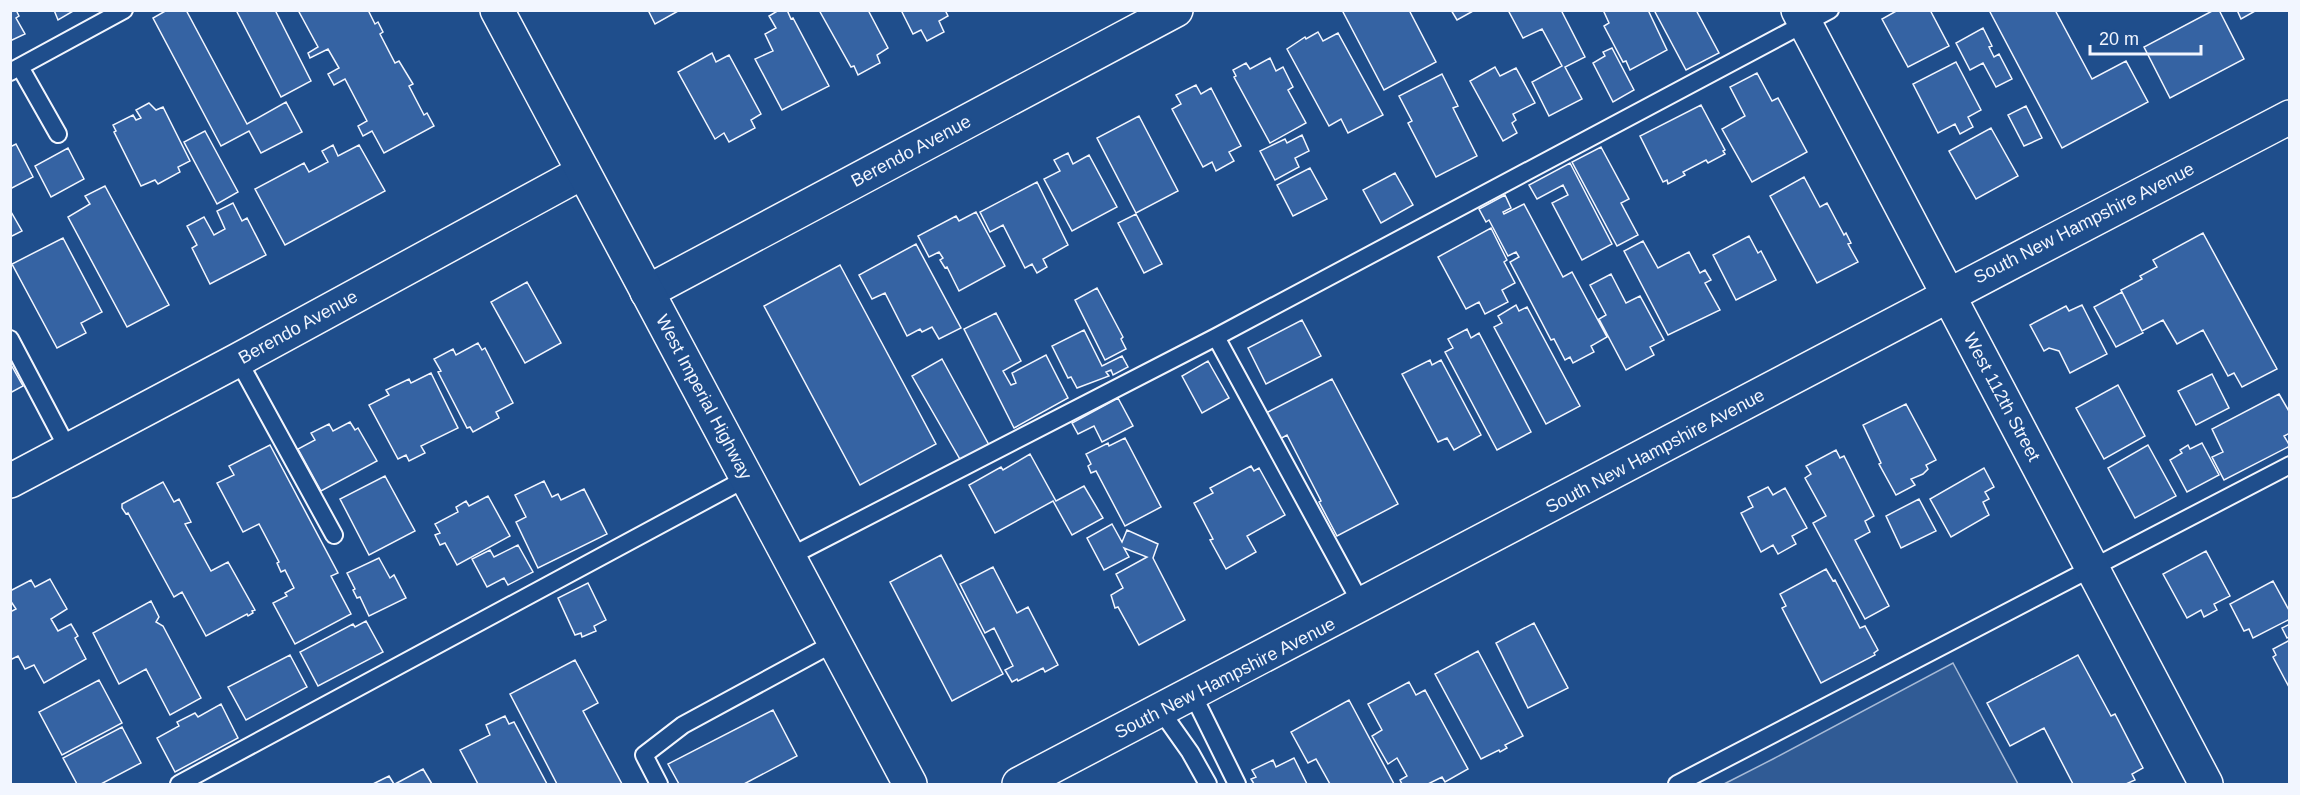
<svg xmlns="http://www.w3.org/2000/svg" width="2300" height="795" viewBox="0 0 2300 795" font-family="Helvetica,sans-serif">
  <rect width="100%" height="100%" fill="#1f4e8c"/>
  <path fill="#305b95" stroke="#a8bbd7" stroke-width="1.5" d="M1953,663l65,121h-294l49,-25z"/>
  <path fill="#3563a3" stroke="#f2f6ff" stroke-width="1.5" d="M10,10h6l3,6 -3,2 9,16 -15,7z
    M54,10h21l-17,10z
    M167,10h19l61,114 39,-22 16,30 -41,21 -12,-22 -28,15 -68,-128z
    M236,10h39l36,71 -30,16z
    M298,10h70l7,14 3,-2 5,10 -3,2 15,29 4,-2 14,23 -4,2 15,29 3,-2 7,13 -50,27 -12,-22 -9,5 -5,-10 9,-5 -22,-42 -11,6 -6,-11 11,-6 -11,-19 -18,9 -2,-5 10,-6z
    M648,10h32l-25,14z
    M779,10h8l4,9 2,-1 36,68 -47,24 -27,-51 18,-8 -8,-17 11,-6 -7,-12z
    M819,10h49l20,38 -11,7 3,8 -22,12 -4,-9 -3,1z
    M901,10h44l3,6 -9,5 5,11 -17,9 -6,-11 -8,4z
    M1342,10h67l27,52 -52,28z
    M1451,10h24l-18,10z
    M1508,10h53l24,47 -20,10 17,32 -33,17 -17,-34 30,-16 -20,-37 -19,9z
    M1607,10h41l19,40 -37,20 -4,-9 -3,1 -19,-36 5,-3 -5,-11z
    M1654,10h42l23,43 -33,17z
    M1898,10h32l19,36 -41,21 -26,-48z
    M1989,10h66l37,69 34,-18 22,41 -86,46z
    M2214,10h5l25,49 -74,39 -26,-51z
    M2237,10h20l-16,9z
    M1983,28l9,18 -3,1 5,10 5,-3 13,25 -16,8 -13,-24 -13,7 -14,-27z
    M1318,32l5,9 15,-8 45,82 -35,18 -7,-14 -12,7 -42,-77 18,-12 1,2z
    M1612,48l22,42 -21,12 -20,-39 12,-7 -2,-4z
    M712,53l4,9 13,-7 32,59 -10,6 4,8 -26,14 -5,-9 -9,6 -37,-67z
    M1270,58l6,13 7,-4 10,20 -5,3 18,33 -36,20 -36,-66 2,-1 -3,-6 13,-7 4,6z
    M1956,62l25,48 -13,7 5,10 -13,7 -5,-10 -17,9 -25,-49z
    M1495,67l5,9 16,-8 19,35 -22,11 3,6 -4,3 5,10 -14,8 -33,-60z
    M1757,73l15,28 6,-3 29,54 -55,30 -30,-53 23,-13 -15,-29z
    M1442,74l16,32 -5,2 24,48 -41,21 -28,-54 4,-2 -13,-25z
    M1196,85l5,9 10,-6 30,58 -12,6 5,9 -18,10 -4,-9 -9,5 -31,-58 9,-5 -5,-9z
    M149,103l7,7 7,-3 27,54 -12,6 2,5 -22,12 -3,-4 -14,6 -27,-54 2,-1 -3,-6 20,-10 3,5 5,-2 -5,-8z
    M1701,105l24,45 -2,1 2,3 -17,9 -2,-3 -23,12 2,3 -17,9 -1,-4 -4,2 -23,-46z
    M2026,106l16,32 -18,8 -16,-31z
    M1139,116l39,75 -42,22 -39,-75z
    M1991,128l27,48 -42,23 -27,-48z
    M205,131l33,61 -21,12 -33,-62z
    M1302,135l7,16 -14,7 4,9 -24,13 -15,-29 25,-12 2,4z
    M16,144l17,33 -23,12v-42z
    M333,145l5,11 21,-11 26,46 -100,54 -30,-56 49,-26 5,9 19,-10 -6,-11z
    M1601,147l28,52 -8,4 17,32 -21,11 -45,-84z
    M68,148l16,31 -33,18 -16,-31z
    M1068,153l5,11 16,-9 28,52 -45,24 -28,-52 16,-8 -6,-11z
    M1570,163l42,81 -30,16 -30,-57 16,-8 -5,-10 -26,14 -8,-14z
    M1310,168l17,31 -34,17 -16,-31z
    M1395,173l18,32 -32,18 -18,-33z
    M1804,177l16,30 7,-4 17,32 2,-2 5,10 -3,1 10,18 -41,21 -47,-87z
    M1037,182l31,63 -25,14 4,8 -10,6 -5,-9 -7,4 -22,-43 -13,7 -10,-20z
    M105,186l64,119 -42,22 -59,-110 22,-13 -5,-8z
    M1505,195l6,13 -8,4 1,2 20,-10 39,73 9,-5 35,65 -16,9 3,6 -21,11 -3,-6 -5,3 -11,-21 -3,1 -41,-78 9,-5 -3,-5 -8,4 -19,-36 -3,2 -7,-13z
    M233,203l9,18 5,-3 19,37 -56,29 -18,-36 5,-3 -10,-19 17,-9 10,18 11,-6 -8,-18z
    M10,210l12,21 -12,6z
    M976,212l29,54 -46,25 -12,-24 -2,1 -5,-8 3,-2 -4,-6 -10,5 -11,-21 38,-20 3,5z
    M1136,214l26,50 -18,9 -26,-50z
    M1491,228l16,32 -3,2 11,21 -13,7 6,12 -23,12 -6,-12 -13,7 -28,-52z
    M2203,233l74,136 -35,18 -8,-14 -6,3 -25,-46 -26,14 -14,-24 -21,11 -21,-41 21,-11 -2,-3 17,-9 -4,-7z
    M1749,236l9,17 3,-2 15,29 -40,20 -23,-45z
    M63,238l39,74 -21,11 5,10 -29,15 -45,-84z
    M1643,241l15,27 31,-16 11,21 5,-3 6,10 -6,3 15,27 -52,25 -44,-84z
    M916,244l45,84 -22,11 -7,-12 -10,5 -2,-3 -13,7 -22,-43 -13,6 -13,-24z
    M840,265l96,179 -76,41 -96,-179z
    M1611,274l15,29 14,-7 24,44 -14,7 4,8 -28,15 -27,-51 7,-4 -16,-30z
    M527,282l34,61 -36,20 -34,-61z
    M1097,288l26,49 -2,2 5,10 -21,11 -30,-60z
    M2122,292l21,41 -27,14 -22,-40z
    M1516,305l3,6 8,-4 53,99 -34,18 -52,-97 8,-4 -4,-7z
    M2082,305l25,49 -37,19 -11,-22 -10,-3 -5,3 -14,-26 36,-19 3,5z
    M996,313l25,48 -18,10 8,14 5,-2 -4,-10 34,-18 22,43 -54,30 -50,-99z
    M1302,320l19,36 -55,28 -18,-36z
    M1467,329l4,9 8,-5 52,99 -34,18 -52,-98 8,-4 -5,-9z
    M1084,330l18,36 20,-10 6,11 -15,8 -2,-5 -5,2 3,4 -32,12 -6,-11 -3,1 -16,-32z
    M478,343l4,7 3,-2 28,55 -17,9 3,6 -26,14 -3,-5 -3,1 -29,-56 3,-1 -7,-12 19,-10 3,6z
    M942,359l47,86 -28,16 -49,-85z
    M1430,360l2,5 9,-5 40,75 -27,15 -7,-12 -9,4 -36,-68z
    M1208,361l21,37 -27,15 -20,-37z
    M10,363l13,23 -13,7z
    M431,373l27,55 -37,18 4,7 -16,8 -3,-6 -8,4 -29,-54 20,-10 -3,-5 23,-11 2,4z
    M2212,374l17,34 -33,17 -18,-34z
    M1332,379l66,125 -61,32 -18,-34 2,-1 -34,-66 -7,4 -14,-26z
    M2118,385l27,51 -41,23 -28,-51z
    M2279,394l11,19v20l-6,3 6,10 -66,34 -12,-23 11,-5 -11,-23z
    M1118,398l15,28 -31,16 -8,-16 -16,8 -6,-11z
    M1906,404l30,56 -10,5 2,4 -5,5 -12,5 4,6 -19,10 -17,-31 2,-1 -18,-38z
    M350,422l5,8 3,-2 19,33 -56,30 -23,-42 17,-9 -4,-7 18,-9 4,7z
    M1125,438l36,69 -36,19 -29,-55 -5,2 -3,-7 3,-2 -5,-10 22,-11 1,3z
    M2202,443l17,32 -32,17 -17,-32 12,-7 -2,-3 8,-5 2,4z
    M270,445l68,128 -7,3 20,38 -56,30 -22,-41 14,-7 -2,-3 9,-5 -9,-18 -4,2 -4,-9 2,-1 -20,-38 -16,8 -26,-49 17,-8 -5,-9z
    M2148,445l28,51 -41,22 -27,-50z
    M1836,450l4,8 4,-2 30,60 -9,5 5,11 -15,8 34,66 -24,13 -52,-96 13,-7 -21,-38 6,-4 -5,-8z
    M1030,454l26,47 28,-15 19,32 -31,17 -19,-34 -58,32 -26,-48 32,-18 2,3z
    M1251,466l3,5 5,-3 26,47 -38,21 9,16 -30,17 -16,-29 3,-1 -19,-36 19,-10 -3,-5z
    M1984,468l10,19 -9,5 4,7 -6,3 6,13 -38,22 -21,-38z
    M385,476l30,55 -46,24 -29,-56z
    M544,481l8,16 6,-3 3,6 23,-11 23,45 -69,34 -22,-46 10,-5 -11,-22z
    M163,482l11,20 5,-3 12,23 -6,2 26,47 17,-9 27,48 -3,1 1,2 -5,3 -1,-2 -41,22 -24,-44 -8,5 -46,-84 -2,1 -4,-6v-4z
    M1768,487l5,8 12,-7 22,40 -15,8 4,8 -18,10 -5,-9 -12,7 -20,-39 12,-6 -5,-10z
    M488,496l22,40 -53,29 -12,-22 -5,2 -5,-10 5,-2 -5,-9 23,-12 -2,-5 10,-6 3,5z
    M1919,499l17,32 -35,17 -15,-32z
    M1112,524l10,18 5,-12 31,14 -5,14 32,62 -46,25 -21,-38 -3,1 -4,-13 12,-7 -7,-14 31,-17 -23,-9 5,9 -25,13 -17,-32z
    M518,545l15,27 -25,13 -4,-7 -17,9 -15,-28 18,-9 4,7z
    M2206,551l24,45 -16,8 3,6 -13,7 -3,-7 -14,8 -24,-44z
    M941,555l62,119 -51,27 -62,-119z
    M379,558l11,20 4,-3 12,23 -37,18 -9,-19 -3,1 -4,-8 2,-1 -8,-16z
    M993,567l24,46 11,-6 30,58 -13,7 -2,-4 -25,13 -1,-2 -5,3 -7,-12 8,-4 -19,-38 -9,5 -25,-49z
    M1826,569l7,12 2,-1 25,48 5,-2 13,24 -4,3 1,2 -54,28 -39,-75 4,-2 -6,-12z
    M50,579l17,30 -16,10 7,12 13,-7 7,12 -3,2 11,21 -42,24 -10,-18 -9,4 -7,-13 -8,4v-48l6,-3 -6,-9v-9l21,-11 4,7z
    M2273,581l17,31v7l-37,19 -4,-9 -5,2 -14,-27z
    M588,583l18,37 -12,6 2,5 -14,6 -1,-4 -6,2 -17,-37z
    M151,601l8,16 -3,5 7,4 38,72 -31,17 -24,-46 -27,15 -26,-51z
    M366,621l17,31 -65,34 -18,-34 53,-28 2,3z
    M1534,623l34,65 -40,20 -32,-65z
    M2290,624v12l-3,2 -5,-10z
    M2290,640v49l-17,-32 3,-2 -3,-6z
    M1478,651l45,85 -18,9 2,3 -7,4 -1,-2 -18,9 -46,-85z
    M290,655l17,32 -61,33 -18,-33z
    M2078,655l33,61 4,-2 28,54 -11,6 3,6 -9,4h-53l-29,-56 -34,18 -23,-43z
    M575,660l23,43 -15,8 39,73h-65l-47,-90z
    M99,680l23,43 -60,32 -23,-43z
    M1409,682l7,13 9,-5 43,79 -23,13 -3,-5 -14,7h-26l-2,-4 7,-4 -10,-18 -9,6 -16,-28 10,-6 -14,-26z
    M1349,700l45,84h-64l-14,-25 -8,4 -17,-31z
    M221,704l17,34 -63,34 -18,-34 22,-12 -2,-4 18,-9 3,4z
    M773,710l24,46 -53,28h-65l-11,-20z
    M505,716l4,8 5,-2 33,62h-69l-18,-34 30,-15 -4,-10z
    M122,727l19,36 -40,21h-24l-14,-26z
    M1294,758l13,26h-53l-3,-5 5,-2 -4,-7 21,-10 3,7z
    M423,769l9,15h-37z
    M389,776l5,8h-21z"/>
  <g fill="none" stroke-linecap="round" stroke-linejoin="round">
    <g stroke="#f2f6ff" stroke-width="20">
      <path id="lane" d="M20,67l38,67
        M10,72l114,-62
        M1216,337l147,270
        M10,339l58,110
        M238,360l96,175
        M789,557l427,-220 614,-327
        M1193,695l44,89
        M1161,711l29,41 18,32
        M179,784l568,-306
        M659,784l-15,-29 39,-30 151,-82
        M1677,784l613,-319"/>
    </g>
    <g stroke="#f2f6ff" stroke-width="36">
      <path id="street" d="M1798,10l408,774
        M647,292l529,-282
        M10,481l228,-121 345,-188
        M1019,784c425,-219 846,-447 1271,-667"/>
    </g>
    <g stroke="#f2f6ff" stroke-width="36">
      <path id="primary" d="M497,10l413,774"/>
    </g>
    <use href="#lane" stroke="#1f4e8c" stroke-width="16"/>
    <use href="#street" stroke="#1f4e8c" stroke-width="33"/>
    <use href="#primary" stroke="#1f4e8c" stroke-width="33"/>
  </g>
  <g text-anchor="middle" stroke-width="4.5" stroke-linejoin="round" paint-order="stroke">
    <g font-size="18" fill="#f2f6ff" stroke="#1f4e8c">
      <text transform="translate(911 151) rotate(-28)" y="6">Berendo Avenue</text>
      <text transform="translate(2084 223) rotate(-27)" y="6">South New Hampshire Avenue</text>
      <text transform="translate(298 327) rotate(-29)" y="6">Berendo Avenue</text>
      <text transform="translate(704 397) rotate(62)" y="6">West Imperial Highway</text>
      <text transform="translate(2002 397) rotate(62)" y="6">West 112th Street</text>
      <text transform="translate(1655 451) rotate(-28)" y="6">South New Hampshire Avenue</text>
      <text transform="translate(1225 678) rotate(-27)" y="6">South New Hampshire Avenue</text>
    </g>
  </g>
  <rect width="2300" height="795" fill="none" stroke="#f2f6ff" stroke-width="24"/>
  <path d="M2090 45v9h111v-9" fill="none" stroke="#f2f6ff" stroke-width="3"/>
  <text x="2099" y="45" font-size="18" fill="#f2f6ff" stroke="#1f4e8c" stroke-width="4.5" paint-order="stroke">20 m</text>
</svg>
